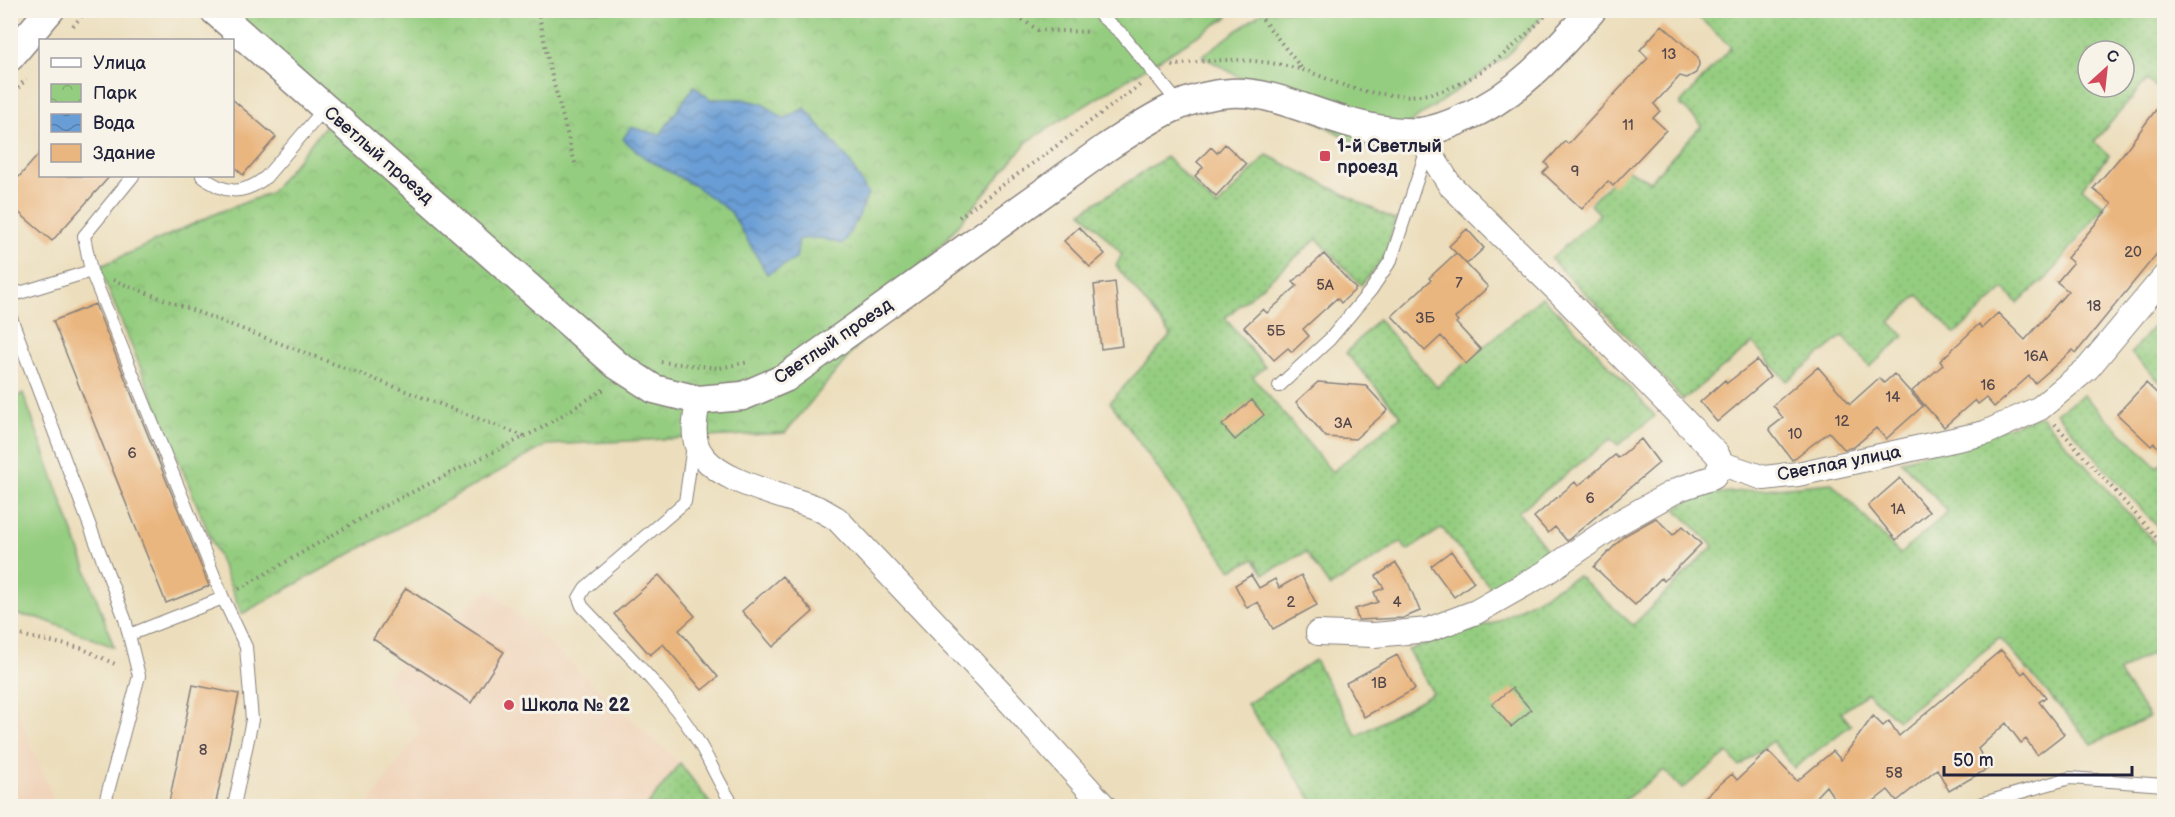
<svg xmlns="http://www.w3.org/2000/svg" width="2175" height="817" viewBox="0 0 2175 817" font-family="'Balsamiq Sans',sans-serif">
  <defs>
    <pattern id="park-crowns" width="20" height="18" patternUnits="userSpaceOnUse" patternTransform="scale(1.5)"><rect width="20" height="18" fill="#95cd80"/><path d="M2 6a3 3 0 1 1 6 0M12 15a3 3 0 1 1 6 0" fill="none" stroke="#80b070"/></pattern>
    <pattern id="garden-dots" width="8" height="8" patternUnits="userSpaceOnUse" patternTransform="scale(1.5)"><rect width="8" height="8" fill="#95cd80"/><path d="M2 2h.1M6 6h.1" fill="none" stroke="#80b070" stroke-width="1.8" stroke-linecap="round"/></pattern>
    <pattern id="water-waves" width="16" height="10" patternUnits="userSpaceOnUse" patternTransform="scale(1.5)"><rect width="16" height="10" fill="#699dd5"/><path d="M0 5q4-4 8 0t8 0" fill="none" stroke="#5680ae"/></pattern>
  </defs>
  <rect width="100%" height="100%" fill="#f7f3e8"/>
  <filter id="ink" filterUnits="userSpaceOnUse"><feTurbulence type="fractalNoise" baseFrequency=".0167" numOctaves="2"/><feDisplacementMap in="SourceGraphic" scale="12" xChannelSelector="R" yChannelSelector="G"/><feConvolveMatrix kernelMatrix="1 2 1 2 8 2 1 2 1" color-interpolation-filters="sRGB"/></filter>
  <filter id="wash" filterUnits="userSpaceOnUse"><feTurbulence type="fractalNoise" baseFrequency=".008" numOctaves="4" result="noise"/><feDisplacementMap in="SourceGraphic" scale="24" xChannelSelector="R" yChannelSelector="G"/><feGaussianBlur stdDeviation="1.35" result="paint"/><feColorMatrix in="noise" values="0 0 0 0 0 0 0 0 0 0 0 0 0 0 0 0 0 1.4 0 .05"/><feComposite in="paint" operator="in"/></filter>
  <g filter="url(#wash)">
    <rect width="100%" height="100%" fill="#ecdebc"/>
    <path fill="#f0d5bc" d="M489,589l191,174 -33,43h-280l53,-75 -36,-52z
      M10,693l42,102 -3,11h-38z"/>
    <path fill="#95cd80" stroke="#5c785e" stroke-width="1.5" d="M1264,11h283l-40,45 -138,95 -167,-95z
      M23,393l91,254 -75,-29 -28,-4v-213z"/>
    <path fill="url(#park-crowns)" stroke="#5c785e" stroke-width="1.5" d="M1226,10l2,7 -200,124 -243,292 -238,12 -305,169 -143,-347 118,-54 53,-20 69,-84 -110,-98z"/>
    <path fill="url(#garden-dots)" stroke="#5c785e" stroke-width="1.5" fill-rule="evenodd" d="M1692,11h472v83l-17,-14 -53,62 15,13 -27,33 22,18 -57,72 -30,25 -13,-14 -49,45 -37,-39 -28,27 14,14 -34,31 -27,-31 -56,45 -34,-38 -70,57 -73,-82 -59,-59 49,-45 -10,-10 34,-36 26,13 52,-56 -22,-21 51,-57zM2088,51h36v36h-36z
      M1267,155l128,65 -9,36 -25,29 -44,-46 -92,79 40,49 -12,10 79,95 69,-56 -55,-63 32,-34 59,68 105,-90 46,45 67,74 -37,29 -7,-6 -93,73 33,43 -56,38 -53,-65 -35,23 -6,-9 -71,45 -24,-35 -42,22 -10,-15 -23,11 -121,-168 61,-67 -55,-69 6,-12 -40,-42 84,-55 51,50z
      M2164,314v72l-33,-33z
      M2083,395l74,72 7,-7v74l-108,-121z
      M2041,416l123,137v93l-46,26 31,45 -57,27 -92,-106 -102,82 -31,-27 -26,20 10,12 -57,43 -22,-27 -33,25 -11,-13 -46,36 -18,-19 -42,32 3,4h-309l-69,-102 68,-44 42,76 76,-43 -25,-43 86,-27 84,-47 55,49 80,-79 -37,-37 22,-14 134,-12 68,71 48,-42 -47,-51z
      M680,763l32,43h-65z"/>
    <path fill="url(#water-waves)" stroke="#466088" stroke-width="1.5" d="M694,86l16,13h32l21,5 21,15 21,-11 45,54 18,32 -9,22 -16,28 -22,-6 -22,1 -3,20 -29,15 -36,-62 -36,-26 -50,-28 -22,-19 8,-12 29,8z"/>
    <g id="blocks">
      <path fill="#eab67f" d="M1662,25l36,32 1,8 -3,8 -9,5 -7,-2 -26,28 6,7 -7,7 13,12 -53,56 -5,-5 -26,28 -39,-36 6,-6 -4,-4 20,-22 3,3 80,-86 -8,-8z
        M232,99l44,38 -33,38 -11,-10z
        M2164,99v146l-88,108 -3,-3 -38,33 -6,-7 -35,31 -8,-9 -8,6 -3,-4 -31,27 -32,-36 31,-26 -3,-4 39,-37 3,4 16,-15 27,27 43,-49 -11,-9 16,-19 -6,-5 45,-54 -19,-15 29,-34z
        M1225,144l21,20 -30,32 -21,-20 8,-9 -6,-5 14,-15 6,6z
        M40,153v23h70l-58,65 -42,-36v-18z
        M1079,227l26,27 -15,13 -26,-26z
        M1467,229l17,19 -17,16 -18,-18z
        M1456,253l32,34 -33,31 3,3 -2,2 25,27 -15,14 -25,-28 -16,15 -33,-35 39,-36 -2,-2z
        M1324,254l32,35 -15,14 -4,-5 -34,31 6,7 -17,16 -4,-4 -14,12 -30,-33 19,-18 4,4 30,-27 -4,-4z
        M1115,282l7,64 -21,3 -7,-64z
        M95,304l114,282 -43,17 -113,-282z
        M1757,360l13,17 -53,45 -17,-20 25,-22 2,3z
        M1818,367l32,37 29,-26 5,5 10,-9 29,32 -37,33 -10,-11 -22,19 -10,2 -15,-17 -37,28 -23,-31 14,-11 -10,-13z
        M1318,382l48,4 22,24 -33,29 -29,-2 -30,-35z
        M2146,383l18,17v53l-10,-10 -3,3 -34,-32z
        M1252,400l12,15 -29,25 -13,-15z
        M1641,439l18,24 -92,78 -12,-14 -7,6 -14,-16 41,-35 3,4 37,-31 3,3z
        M1900,478l29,34 -33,28 -28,-34z
        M1656,518l17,17 10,-9 18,18 -37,37 -3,-3 -26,27 -41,-38 30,-31z
        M1451,551l23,31 -20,15 -23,-31z
        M1396,563l11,17 13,31 -17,7 -45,2 -3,-11 23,-7 -4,-10 10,-4 -8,-12z
        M659,575l36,41 -16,14 39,47 -16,13 -39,-46 -13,11 -36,-41z
        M1251,575l8,13 16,-9 4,9 22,-13 16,30 -44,24 -15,-27 -11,6 -12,-23z
        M782,576l31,36 -40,35 -31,-36z
        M406,588l98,64 -33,51 -98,-64z
        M2001,650l21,24 3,-3 21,26 -7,5 25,32 -27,21 -11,-16 -5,4 -15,-20 -28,26 11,19 -40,23 -12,-22 -40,32 -9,-11 -22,17h-26l-14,-21 -20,21h-113l39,-33 5,6 31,-29 29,30 36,-30 8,9 32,-44 10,10 6,-5 10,15z
        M1397,655l18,34 -51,28 -18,-34z
        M193,685l46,9 -24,113h-47z
        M1512,688l19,22 -20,17 -19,-23z"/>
    </g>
  </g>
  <g filter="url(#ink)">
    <use href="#blocks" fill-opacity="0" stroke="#87807c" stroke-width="1.5"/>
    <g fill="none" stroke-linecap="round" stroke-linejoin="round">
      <g stroke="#87807c" stroke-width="14">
        <path id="service" d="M1094,10l28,24 57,70
          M202,176c22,18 41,20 64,1l59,-69
          M91,271l-7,-35 49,-60
          M10,296l81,-25 132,327 23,49 6,73 -18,86
          M10,315l115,304 14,57 -35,130
          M1279,386l51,-47 41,-49 20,-30 36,-111
          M693,445l-8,57 -100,86 -6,10 3,8c39,42 83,83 114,132 14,22 23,47 38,68
          M129,635l94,-37
          M1973,806l97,-28 94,7"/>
      </g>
      <g stroke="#87807c" stroke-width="26">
        <path id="minor" d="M1422,132l5,16 23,37 109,107 158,162 5,10
          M698,400c-2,14 -6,32 -1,46 14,36 87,49 120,62 7,3 13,7 20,11l174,184 93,103
          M1318,633l56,2 54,-5 48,-18 69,-39 73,-50 61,-34 35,-12 8,-13 42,14 34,-4 187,-41 55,-25 48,-40 76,-91"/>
      </g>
      <g stroke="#87807c" stroke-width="31">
        <path id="tertiary" d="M214,10l403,355 37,24 44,11 45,-4 42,-18 322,-231c39,-25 76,-52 124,-54 38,-2 74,17 110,27 26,8 53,14 80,12 15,-2 30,-8 43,-14 53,-22 90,-65 128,-108
          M10,57l40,-47"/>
      </g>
      <path stroke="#87807c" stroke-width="4" stroke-dasharray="1.5 4.5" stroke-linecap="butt" d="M538,10l11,55 27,102
        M1007,10l31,20 52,2
        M1255,10l48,60
        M73,26l14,-16
        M1172,66c43,-9 89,-8 131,4 18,5 34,14 52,19 29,7 66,11 95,-1 40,-17 70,-47 101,-78
        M10,97l16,-18
        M959,217l181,-132
        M113,280l411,156
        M661,362l58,6 30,-6
        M2055,424l109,122
        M239,589l135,-78 166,-82 66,-41
        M10,633l71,15 36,17"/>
      <use href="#service" stroke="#fff" stroke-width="12"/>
      <use href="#minor" stroke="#fff" stroke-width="24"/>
      <use href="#tertiary" stroke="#fff" stroke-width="28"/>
    </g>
  </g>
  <g fill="#d1495b" stroke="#f7f3e8" stroke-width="2">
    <rect x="1319" y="150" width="12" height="12" rx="3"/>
    <circle cx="509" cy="705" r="6"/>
  </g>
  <g text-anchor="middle" stroke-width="6" stroke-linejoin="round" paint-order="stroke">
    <g font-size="15" fill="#54474c">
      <text x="1669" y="59">13</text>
      <text x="1628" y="130">11</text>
      <text x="1575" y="176">9</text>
      <text x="2133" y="257">20</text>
      <text x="1459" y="288">7</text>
      <text x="1325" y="290">5А</text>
      <text x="2094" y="311">18</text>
      <text x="1425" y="323">3Б</text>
      <text x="1276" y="336">5Б</text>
      <text x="2036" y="361">16А</text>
      <text x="1988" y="390">16</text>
      <text x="1893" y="402">14</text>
      <text x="1842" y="426">12</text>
      <text x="1343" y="428">3А</text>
      <text x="1795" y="439">10</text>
      <text x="132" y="458">6</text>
      <text x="1590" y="503">6</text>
      <text x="1898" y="514">1А</text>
      <text x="1291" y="607">2</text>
      <text x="1397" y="607">4</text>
      <text x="1379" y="688">1В</text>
      <text x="203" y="755">8</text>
      <text x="1894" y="778">58</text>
    </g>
    <g font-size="18" font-weight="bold" fill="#22223b" stroke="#f7f3e8" text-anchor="start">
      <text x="1337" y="152">1-й Светлый<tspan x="1337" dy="21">проезд</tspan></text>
      <text x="521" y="711">Школа № 22</text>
    </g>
    <g font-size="18" fill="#22223b" stroke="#f7f3e8">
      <text transform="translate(379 155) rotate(41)" y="6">Светлый проезд</text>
      <text transform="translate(833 341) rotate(-34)" y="6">Светлый проезд</text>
      <text transform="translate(1839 463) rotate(-11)" y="6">Светлая улица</text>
    </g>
  </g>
  <rect width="2175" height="817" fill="none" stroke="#f7f3e8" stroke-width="36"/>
  <rect x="39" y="39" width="195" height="138" fill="#f7f3e8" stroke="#a29fa3" stroke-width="1.5"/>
  <rect x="51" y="58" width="30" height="9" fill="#ffffff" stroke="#a29fa3" stroke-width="1.5"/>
  <text x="93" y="69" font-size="18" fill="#22223b">Улица</text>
  <rect x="51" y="84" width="30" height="18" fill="url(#park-crowns)" stroke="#a29fa3" stroke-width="1.5"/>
  <text x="93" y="99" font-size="18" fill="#22223b">Парк</text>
  <rect x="51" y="114" width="30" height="18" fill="url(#water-waves)" stroke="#a29fa3" stroke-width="1.5"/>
  <text x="93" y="129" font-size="18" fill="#22223b">Вода</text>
  <rect x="51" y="144" width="30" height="18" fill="#eab67f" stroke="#a29fa3" stroke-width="1.5"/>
  <text x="93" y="159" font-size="18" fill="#22223b">Здание</text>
  <g transform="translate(2106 69) rotate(27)"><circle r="28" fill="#f7f3e8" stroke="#a29fa3" stroke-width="1.5"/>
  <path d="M0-4.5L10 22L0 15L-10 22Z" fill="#d1495b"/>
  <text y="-9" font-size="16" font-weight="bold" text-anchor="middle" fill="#22223b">С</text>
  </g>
  <path d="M1944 766v9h188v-9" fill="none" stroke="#22223b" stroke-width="3"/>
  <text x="1953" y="766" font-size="18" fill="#22223b" stroke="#f7f3e8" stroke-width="4.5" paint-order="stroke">50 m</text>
</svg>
